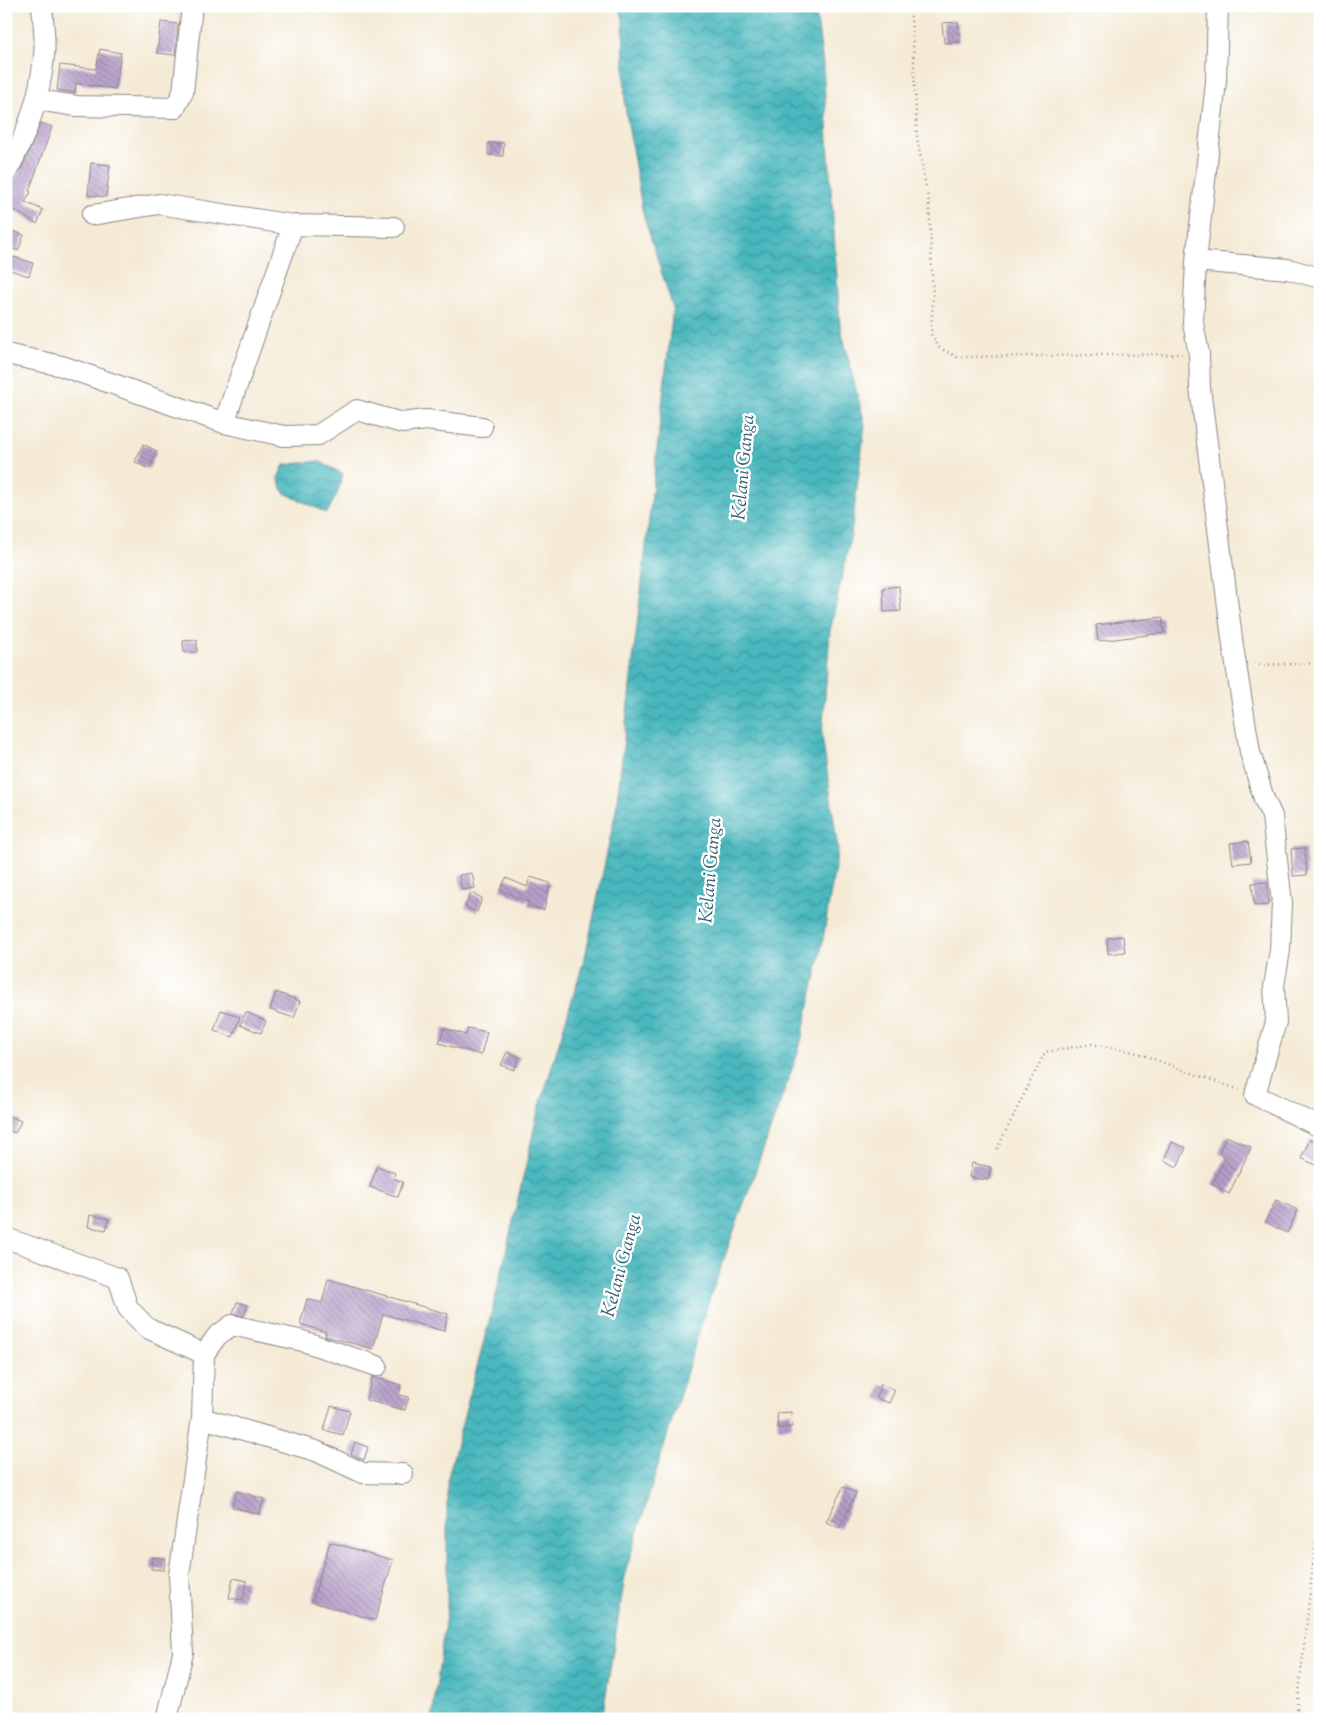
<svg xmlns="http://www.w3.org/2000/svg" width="1326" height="1725" viewBox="0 0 1326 1725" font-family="'Sorts Mill Goudy',serif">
  <defs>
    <pattern id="water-waves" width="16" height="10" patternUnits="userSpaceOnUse" patternTransform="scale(1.25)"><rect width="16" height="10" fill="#48b8be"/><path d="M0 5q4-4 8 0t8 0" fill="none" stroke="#3c959c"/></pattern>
    <pattern id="building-back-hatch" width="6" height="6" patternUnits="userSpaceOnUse" patternTransform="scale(1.25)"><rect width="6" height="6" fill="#b79fc9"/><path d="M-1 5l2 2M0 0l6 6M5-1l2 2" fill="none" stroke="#9481a4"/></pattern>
  </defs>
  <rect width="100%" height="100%" fill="#fff"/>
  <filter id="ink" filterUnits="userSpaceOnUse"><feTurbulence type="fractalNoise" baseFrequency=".02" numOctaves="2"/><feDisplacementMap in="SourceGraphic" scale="10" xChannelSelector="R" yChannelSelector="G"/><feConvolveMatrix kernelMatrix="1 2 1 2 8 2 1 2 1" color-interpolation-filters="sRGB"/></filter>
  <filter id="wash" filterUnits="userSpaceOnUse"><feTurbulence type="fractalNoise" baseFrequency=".0096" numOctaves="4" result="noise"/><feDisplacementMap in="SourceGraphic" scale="20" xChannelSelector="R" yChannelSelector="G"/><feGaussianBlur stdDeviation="1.12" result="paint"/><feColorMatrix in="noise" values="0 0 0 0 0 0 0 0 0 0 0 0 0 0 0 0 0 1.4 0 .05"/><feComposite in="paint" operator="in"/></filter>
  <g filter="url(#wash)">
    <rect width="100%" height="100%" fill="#f4ead5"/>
    <path fill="url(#water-waves)" stroke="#356d7c" d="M618,6h197l8,58 17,261 25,100 -14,110 -21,96 -8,104 16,114 -18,108 -21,93 -92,256 -81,264 -24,149h-170l15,-112v-126l49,-186 41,-179 49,-163 30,-143 57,-502 -30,-94 -18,-108 -2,-88z
      M319,461l24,13 -6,20 -10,19 -43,-20 -6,-15 6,-13z"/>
    <g id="blocks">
      <path fill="url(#building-back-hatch)" d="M161,22l17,2 -3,31 -18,-2z
        M958,22l2,20 -16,1 -2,-20z
        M100,49l21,4 -6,36 -39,-6 -1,10 -18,-3 3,-25 36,4z
        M41,123l11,4 -23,64 2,1 -6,10 18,8 -6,14 -31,-19v-11l18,-30z
        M488,143h16l-1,13 -15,-1z
        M91,163l19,2 -4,32 -18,-2z
        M6,229l18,6 -6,16 -12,-5z
        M14,257l19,6 -4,13 -19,-6z
        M143,444l14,7 -8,18 -14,-7z
        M899,586l2,25 -17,1 -1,-24z
        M1162,617l2,16 -66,8 -2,-16z
        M197,640v12h-13l-1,-11z
        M1248,841l3,21 -18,2 -3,-21z
        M1305,848l2,27 -14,1 -2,-27z
        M472,873l3,15 -13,2 -3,-15z
        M530,877l20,6 -6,27 -16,-4 1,-4 -29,-12 6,-12 21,9z
        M1267,882l2,23 -15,1 -2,-23z
        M471,893l11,5 -5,14 -12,-5z
        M1123,936l2,16 -17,2 -1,-16z
        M276,992l24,9 -6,17 -24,-8z
        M221,1010l19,7 -7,20 -19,-7z
        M246,1012l20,9 -5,12 -21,-8z
        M444,1028l22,7 2,-7 19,4 -6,23 -42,-12z
        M507,1052l13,5 -6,13 -13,-5z
        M6,1115l15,6 -6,12 -9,-3z
        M1226,1136l25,11 -22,47 -17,-10 14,-27 -7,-4z
        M1310,1139l10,4v14l-4,8 -15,-7z
        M1172,1142l14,6 -9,19 -13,-7z
        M972,1163l19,4 -3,13 -19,-3z
        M377,1166l18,7 -2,5 10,4 -5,15 -28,-10z
        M1276,1200l22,10 -11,23 -22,-11z
        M90,1215l19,4 -3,11 -18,-3z
        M328,1279l120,35 -4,17 -61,-17 -10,35 -48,-13 1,-4 -26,-8 7,-25 15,4z
        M237,1302l11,3 -4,11 -11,-3z
        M372,1377l29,8 -2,10 10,2 -4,13 -39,-10z
        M881,1384l14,6 -6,13 -13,-5z
        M331,1406l19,5 -7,24 -19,-5z
        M791,1412l1,15 -14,1 -1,-15z
        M355,1442l13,5 -4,13 -13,-6z
        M843,1487l13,6 -16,35 -14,-6z
        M237,1491l27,8 -5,15 -27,-7z
        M330,1542l63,18 -18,60 -63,-18z
        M152,1557l13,1 -1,12 -13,-1z
        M233,1578l14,3 -4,19 -14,-2z"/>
    </g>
  </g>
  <g filter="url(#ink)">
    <use href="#blocks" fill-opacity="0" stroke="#8b8688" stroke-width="1"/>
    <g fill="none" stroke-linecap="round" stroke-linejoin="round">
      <g stroke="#8b8688" stroke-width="22">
        <path id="minor" d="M1218,6l-2,76 -20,179 -3,62 6,31 1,34 33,258 17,106 14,47 8,17 10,87 -2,47 -6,36 2,36 -21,73 65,32
          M37,100l40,6 98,2 8,-16 9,-86
          M6,173c20,-36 34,-75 38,-117 2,-16 -1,-34 -2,-50
          M92,215l67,-11 134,21 101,2
          M1196,261l92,8 32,9
          M6,354l56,12 162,57 60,13 34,-1 39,-25 45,13 24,-3 56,7
          M224,423l69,-198
          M6,1238l112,40 10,30 19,20 57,26 -2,64 -23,157 4,78 -16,66
          M204,1354l13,-18 15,-11 71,16 74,25
          M202,1418l114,33 47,22 40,1"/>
      </g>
      <path stroke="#8b8688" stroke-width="2.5" stroke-dasharray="1 4" stroke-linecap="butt" d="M910,6l3,38 4,93 12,66 4,93 -2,38 7,13 19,10 225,-3
        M1254,665l66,-2
        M997,1149l48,-97 47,-8 42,8 105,38
        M1319,1217h1
        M1296,1714l17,5
        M1296,1719l24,-218"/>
      <use href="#minor" stroke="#fff" stroke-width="20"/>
    </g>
  </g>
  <g text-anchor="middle" stroke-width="5" stroke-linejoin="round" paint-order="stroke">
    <g font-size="19" font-style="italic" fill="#315e6f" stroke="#fff">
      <text transform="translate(742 467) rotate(-85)" y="7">Kelani Ganga</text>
      <text transform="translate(709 870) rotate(-85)" y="7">Kelani Ganga</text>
      <text transform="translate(620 1265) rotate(-75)" y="7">Kelani Ganga</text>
    </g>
  </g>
  <rect width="1326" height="1725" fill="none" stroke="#fff" stroke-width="25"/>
</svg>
